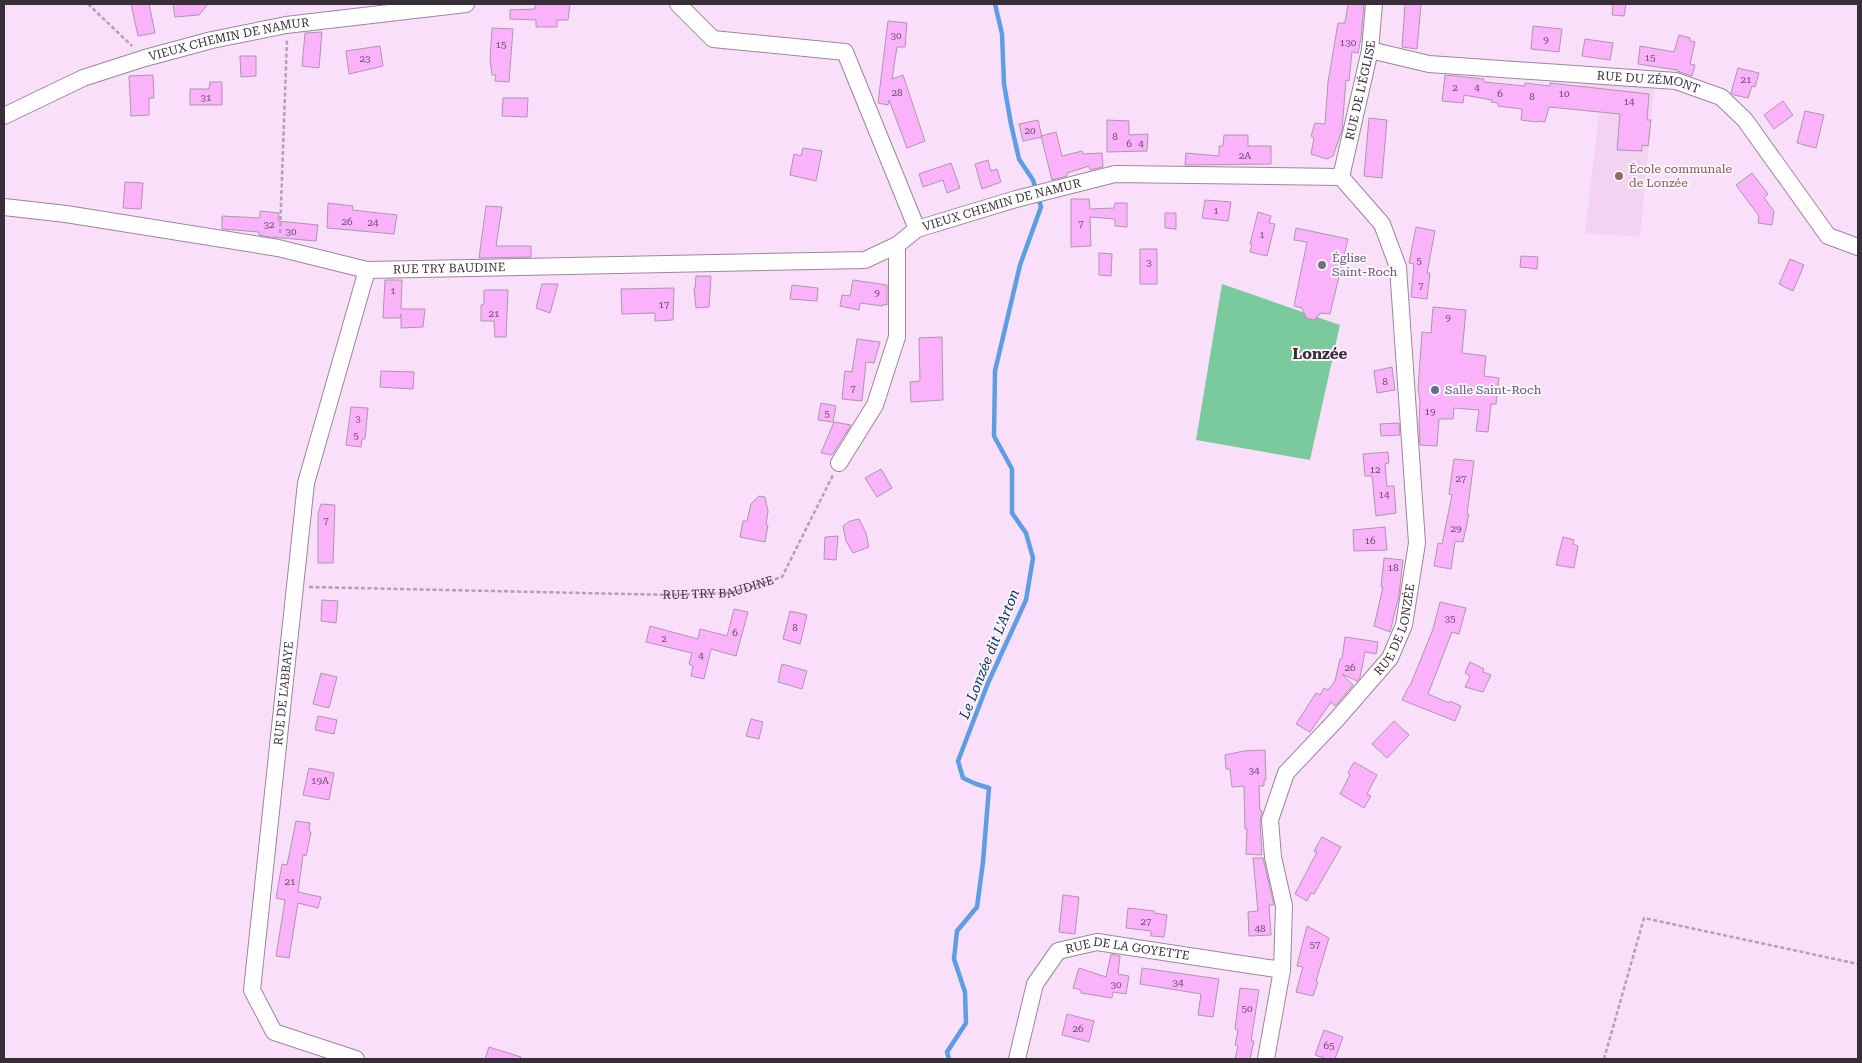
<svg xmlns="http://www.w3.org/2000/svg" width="1862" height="1063" viewBox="0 0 1862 1063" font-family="'Roboto Serif',serif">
  <rect width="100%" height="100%" fill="#fadffa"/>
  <path fill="#f3d2f2" d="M1580,80l74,9 -14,148 -55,-4 14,-120 -21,-3z"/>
  <path fill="#7bca9d" d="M1222,284l118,41 -30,135 -114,-20z"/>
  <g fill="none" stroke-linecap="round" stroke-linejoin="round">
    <path stroke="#5d9de3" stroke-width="4.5" d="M949,1059l-2,-7 19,-29 -1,-31 -11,-33 3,-28 20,-24 6,-45 6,-74 -13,-4 -13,-6 -5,-17 30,-78 38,-83 7,-42 -7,-25 -14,-20v-44l-18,-33 1,-65 25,-106 21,-58 -8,-27 -14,-21 -8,-35 -7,-40 -2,-50 -7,-30"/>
  </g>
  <path fill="#fab3fa" stroke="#af95ae" d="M131,4h18l6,29 -17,3z
    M173,4h35l-9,11 -24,2z
    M535,4h35l-2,16h-11v7h-21v-7l-26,-1v-9l25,-1z
    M1348,4h16l-3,34 -3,15 -6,-1 -3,29 -3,-1 -4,50 -9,26 -6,3 -16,-5 3,-16 -3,-2 4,-13 10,1 3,-42 10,-59h7z
    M1405,4h16l-4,45 -15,-2z
    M1613,4h13l-2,12 -12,-1z
    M888,21l19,2 -2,24h-8l-5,32 11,-4 22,66 -18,7 -18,-48 -1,5 -10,-2z
    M1533,26l29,3 -3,23 -28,-3z
    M492,28l21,1 -4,53 -14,-1 1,-6h-4l-2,-16z
    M322,32l-3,36 -17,-2 3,-33z
    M1679,35l11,3v3l5,1 -5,22 5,1 -3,11 -15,-5v-1l-39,-6 2,-18 34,6z
    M1585,39l28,4 -3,17 -28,-4z
    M380,46l3,20 -34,8 -3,-23z
    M240,56h16v20l-15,1z
    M1738,68l21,5 -4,14 -3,-1 -4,12 -14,-3 -3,-2z
    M153,75l1,23h-5v17l-18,1 -2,-40z
    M1445,75l39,4v3l41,4v-3l25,3v-3l99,11 -2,26h4l-3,26 -6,-1v6l-25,-1 3,-36 -71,-7 -4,15 -8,-1v1l-16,-2 1,-11 -24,-3v-3l-7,-1 1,-2 -28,-5 -1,8 -21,-2z
    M210,82h12v23h-32v-16h19z
    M503,98h25l-1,19 -25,-1z
    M1783,101l10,14 -19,14 -10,-14z
    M1805,111l19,4 -8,33 -19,-5z
    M1369,118l18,2 -5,58 -18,-2z
    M1038,120l4,17 -19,4 -4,-17z
    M1107,120l22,1v14l19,-1 -1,17 -40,1z
    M1056,132l6,24 20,-5 1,3 19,-1 1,14 -13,3 -1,-4 -22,7v3l-15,4 -11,-44z
    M1224,135h24v11h23v18l-86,1 1,-12 33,3v-10h4z
    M803,148l19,3 -6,30 -26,-6 4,-21 7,2z
    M988,160l3,11 6,-2 4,13 -19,7 -7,-25z
    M951,163l9,25 -13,5 -4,-13 -20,7 -4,-13z
    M1752,173l16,21 -4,4 10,13 -2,14 -14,-2 1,-7 -23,-31z
    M125,182l18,1 -2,26 -18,-1z
    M1071,199h18l1,10 24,-1 1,-5h12v24l-12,-1v-7l-25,-2 1,29 -20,1z
    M1205,200l26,2 -3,19 -26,-3z
    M328,203l25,3 -1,4 45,5 -3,19 -67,-6z
    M486,206l16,1 -6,39h35v11l-52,1z
    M260,211l19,2 -1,8 40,4 -2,16 -46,-4 -11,-2v-3l-37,-3v-13l38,2z
    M1258,212l13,4 -2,7 6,1 -8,32 -17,-4 2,-8h-2z
    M1165,213h11v16l-11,-1z
    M1416,227l19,4 -8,42h3l-3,26 -16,-2 3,-33 -5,-1z
    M1296,228l52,11 -18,75 -9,-1 -7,7 -8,-2 -4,-10 -8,-2 13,-64 -13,-2z
    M1140,249h17v35h-17z
    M1099,253l13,1 -1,22 -12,-1z
    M1521,256l17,1 -1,12 -17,-2z
    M1790,259l14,6 -11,26 -14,-7z
    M696,276h15l-2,31 -13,1 -2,-20h1z
    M385,280h17l-1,29h24l-2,18 -22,1v-14l-1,4h-17z
    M853,280l34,5v20l-4,-1v2l-23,-3 -1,7 -19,-4 2,-11 8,1z
    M542,284h16l-8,29 -14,-5z
    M792,285l26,3 -1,13 -27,-2z
    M674,288l-1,32 -18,1v-8l-33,1 -1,-25z
    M484,290h24l-2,47h-11l-1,-16h-13v-16l3,-1z
    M1433,307l33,3 -4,43 24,3 -2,20 15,2 -3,26h-5l-3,28 -12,-1 3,-21 -25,-2 -1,11h-14l-2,27 -17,-1 -1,-23 1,-21 -2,-12 4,-57 9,1z
    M942,337l1,63 -32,2 -1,-20 10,-1 -1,-43z
    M857,339l23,3 -6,21 -8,-1 -4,39 -20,-2 3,-28 7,1z
    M1392,367l3,23 -18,3 -3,-22z
    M381,371l33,1 -1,17 -33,-2z
    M821,403l15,3 -3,16 -15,-2z
    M351,407l17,1 -3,31h-3l-1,8 -15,-2z
    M834,422l17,3 -19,30 -11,-2z
    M1399,423l1,12 -19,1 -1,-12z
    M1388,452l1,11 -4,1 2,22h7l2,27 -20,3 -4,-40h-7l-2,-22z
    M1454,459l20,2 -7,53h2l-6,28 -8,-1 -4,28 -17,-3 4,-23 4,1 10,-49 -3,-1z
    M881,469l11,19 -15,9 -12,-19z
    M759,496l6,1 3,14 -2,14h2l-3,17 -25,-5 3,-16h4l4,-17z
    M321,504l14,1 -2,58h-15v-49z
    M859,519l7,14 3,14 -16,6 -7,-12 -3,-15 7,-5z
    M1385,527l2,23 -33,1 -1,-21z
    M838,536l-2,24 -12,-1 1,-22z
    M1563,537l11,3 -1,4 5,2 -4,22 -18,-3z
    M1384,558l19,2 -4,35 -9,37 -16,-6 9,-39h-2z
    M322,600l16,1 -2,22 -15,-2z
    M1440,602l26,6 -7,26 -7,-2 -24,62 21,9 1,-2 11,5 -6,15 -53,-21 7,-14h1l23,-57z
    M734,609l14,3 -12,44 -25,-7 -7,30 -13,-3 2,-10 -4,-2 3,-11 -46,-11 4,-16 48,13 2,-10 27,7z
    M790,611l17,4 -7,29 -17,-5z
    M1345,637l33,5 -2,12 -11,-2 -5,25 -3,4 -15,-7 11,11 -18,21 -4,-4 -21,30 -14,-8 20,-31 4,2 4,-7 4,2 7,-9 5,-22h2z
    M1470,662l14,7 -1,3 8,3 -8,17 -18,-5 5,-11 -5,-3z
    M782,664l25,7 -5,18 -24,-7z
    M321,673l16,4 -8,31 -16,-4z
    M318,716l19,4 -3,14 -19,-4z
    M751,719l12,3 -4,17 -13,-3z
    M1394,721l15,14 -22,23 -15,-14z
    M1265,750l1,30h-2v6h-5l1,24 2,1 -2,10 2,34 -16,-1 1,-25h-2l-1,-43 -12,1 -2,-18h-4l-1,-14 19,-4z
    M1354,762l23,13 -10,19 4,2 -7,12 -24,-14 10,-19 -2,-2z
    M309,768l25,5 -5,27 -26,-5z
    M296,821l14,2 -1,8 2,1 -5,24 -3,-1 -5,37 23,5 -3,11 -20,-5 -9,55 -13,-2 9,-56 -9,-2 6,-34 5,1z
    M1322,837l19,10 -27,47 -3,-1 -4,8 -12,-7 22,-42 -3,-1z
    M1253,858h10l11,47h-5l2,30 -22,1 -1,-24 10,-1z
    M1063,895l16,2 -4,37 -16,-2z
    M1128,908l26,3v2l13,2 -3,22 -13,-1v-5l-25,-3z
    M1307,926l22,12 -13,43 2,1 -5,14 -17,-4 7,-25 -6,-1z
    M1111,954l9,2 -2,18 11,2 -3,18 -13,-2 -1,6 -31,-5v-3l-8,-2 6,-20 27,9z
    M1142,968l77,11 -6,38 -15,-2 3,-21 -61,-10z
    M1240,988l19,2 -8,51h3l-4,18h-15l3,-13 -3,-1 3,-15 -3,-1z
    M1067,1014l27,7 -5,21 -27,-7z
    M1324,1030l19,7 -8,22h-8l-12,-4z
    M489,1047l32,10v2h-36z"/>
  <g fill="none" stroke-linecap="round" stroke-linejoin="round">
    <g stroke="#9e859e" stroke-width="18">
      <g id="minor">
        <path d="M678,4l35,35 132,13 72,177"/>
        <path id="s2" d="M1370,50l59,14 247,17 45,16 24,23 83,116 30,11"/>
        <path id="s3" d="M4,116l79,-38 62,-20 67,-18 74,-15 180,-21"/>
        <path id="s4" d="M1341,177l29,-127 4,-46"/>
        <path id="s5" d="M4,207l62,7 212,34 89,22 498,-10 32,-15 20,-16 99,-30 99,-25 226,3"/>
        <path d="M839,463l36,-58 22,-68v-92"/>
        <path id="s6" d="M356,1059l-82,-27 -22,-42 54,-507 61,-213"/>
        <path id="s7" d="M1017,1059l18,-75 23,-33 39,-9 185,28"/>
        <path id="s8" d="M1266,1059l16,-89 2,-64 -11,-49 -3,-37 16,-47 51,-54 53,-61 14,-33 13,-82 -19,-276 -16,-43 -41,-47"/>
      </g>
    </g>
    <g stroke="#b49fb4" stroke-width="2.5" stroke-dasharray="4 2.5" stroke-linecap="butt">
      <path d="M88,4l44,42"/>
      <path d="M280,233l7,-194"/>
      <path id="s1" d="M309,587l364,8 57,-2 52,-16 51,-102"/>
      <path d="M1604,1059l40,-141 214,46"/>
    </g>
    <use href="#minor" stroke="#fff" stroke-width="16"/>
  </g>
  <circle fill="#8d6e63" stroke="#fef2fd" stroke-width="2" cx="1619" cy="176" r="5"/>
  <circle fill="#6b7280" stroke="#fef2fd" stroke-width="2" cx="1322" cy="265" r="5"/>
  <circle fill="#5c6f8a" stroke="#fef2fd" stroke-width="2" cx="1435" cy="390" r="5"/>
  <g text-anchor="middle" stroke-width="4" stroke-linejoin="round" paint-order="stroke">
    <g font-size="10" fill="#684f68">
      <text x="896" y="39">30</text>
      <text x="1546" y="43">9</text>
      <text x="1348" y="46">130</text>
      <text x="501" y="48">15</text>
      <text x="1650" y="61">15</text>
      <text x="365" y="62">23</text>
      <text x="1746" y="83">21</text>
      <text x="1455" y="91">2</text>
      <text x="1477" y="91">4</text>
      <text x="897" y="96">28</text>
      <text x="1500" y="97">6</text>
      <text x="1564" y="97">10</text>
      <text x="1532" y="100">8</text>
      <text x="206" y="101">31</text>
      <text x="1629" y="105">14</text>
      <text x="1030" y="134">20</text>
      <text x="1115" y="140">8</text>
      <text x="1129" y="147">6</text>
      <text x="1141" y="147">4</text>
      <text x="1245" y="159">2A</text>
      <text x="1216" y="214">1</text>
      <text x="347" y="225">26</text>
      <text x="373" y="226">24</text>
      <text x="1081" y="227">7</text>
      <text x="269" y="228">32</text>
      <text x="291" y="235">30</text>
      <text x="1262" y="238">1</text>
      <text x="1419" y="264">5</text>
      <text x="1149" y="266">3</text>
      <text x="1421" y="289">7</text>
      <text x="393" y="294">1</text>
      <text x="877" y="296">9</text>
      <text x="664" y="308">17</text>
      <text x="494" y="317">21</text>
      <text x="1448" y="321">9</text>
      <text x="1385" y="385">8</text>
      <text x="853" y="392">7</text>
      <text x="1430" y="415">19</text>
      <text x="827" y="417">5</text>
      <text x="358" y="422">3</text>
      <text x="356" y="439">5</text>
      <text x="1375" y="473">12</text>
      <text x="1461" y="482">27</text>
      <text x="1384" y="498">14</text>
      <text x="326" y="524">7</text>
      <text x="1456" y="532">29</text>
      <text x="1370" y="544">16</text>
      <text x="1393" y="571">18</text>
      <text x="1450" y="622">35</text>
      <text x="795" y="631">8</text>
      <text x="735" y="636">6</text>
      <text x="664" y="642">2</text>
      <text x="701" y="659">4</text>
      <text x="1350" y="671">26</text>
      <text x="1254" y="774">34</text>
      <text x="320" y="784">19A</text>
      <text x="290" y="885">21</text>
      <text x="1146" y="925">27</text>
      <text x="1260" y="932">48</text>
      <text x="1315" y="948">57</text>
      <text x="1178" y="986">34</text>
      <text x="1116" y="988">30</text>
      <text x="1247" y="1012">50</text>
      <text x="1078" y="1032">26</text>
      <text x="1329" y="1049">65</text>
    </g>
    <g font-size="12" fill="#382e38" stroke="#fef2fd">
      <text dy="4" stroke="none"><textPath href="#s3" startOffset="239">VIEUX CHEMIN DE NAMUR</textPath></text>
      <text dy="4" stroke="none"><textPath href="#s2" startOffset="281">RUE DU ZÉMONT</textPath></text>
      <text dy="4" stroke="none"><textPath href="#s4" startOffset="89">RUE DE L'ÉGLISE</textPath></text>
      <text dy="4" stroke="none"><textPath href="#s5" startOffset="1016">VIEUX CHEMIN DE NAMUR</textPath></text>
      <text dy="4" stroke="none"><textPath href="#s5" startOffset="451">RUE TRY BAUDINE</textPath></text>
      <text dy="4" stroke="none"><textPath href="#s1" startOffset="410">RUE TRY BAUDINE</textPath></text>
      <text dy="4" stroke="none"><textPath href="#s8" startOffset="475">RUE DE LONZÉE</textPath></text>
      <text dy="4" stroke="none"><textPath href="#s6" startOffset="432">RUE DE L'ABBAYE</textPath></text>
      <text dy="4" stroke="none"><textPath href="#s7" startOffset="188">RUE DE LA GOYETTE</textPath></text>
    </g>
    <g font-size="12" fill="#785e54" stroke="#fef2fd" text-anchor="start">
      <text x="1629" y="173">École communale<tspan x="1629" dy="14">de Lonzée</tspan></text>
    </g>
    <g font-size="12" fill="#5b616d" stroke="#fef2fd" text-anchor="start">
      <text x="1332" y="262">Église<tspan x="1332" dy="14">Saint-Roch</tspan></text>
    </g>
    <g font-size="12" fill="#4e5e75" stroke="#fef2fd" text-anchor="start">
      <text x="1445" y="394">Salle Saint-Roch</text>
    </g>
    <g font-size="14" font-style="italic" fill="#043561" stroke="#fef2fd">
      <text transform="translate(989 654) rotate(-68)" y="5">Le Lonzée dit L'Arton</text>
    </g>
    <g font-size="15" font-weight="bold" fill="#382e38" stroke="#fef2fd">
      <text x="1320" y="359">Lonzée</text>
    </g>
  </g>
  <rect width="1862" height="1063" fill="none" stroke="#382e38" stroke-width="10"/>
</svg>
